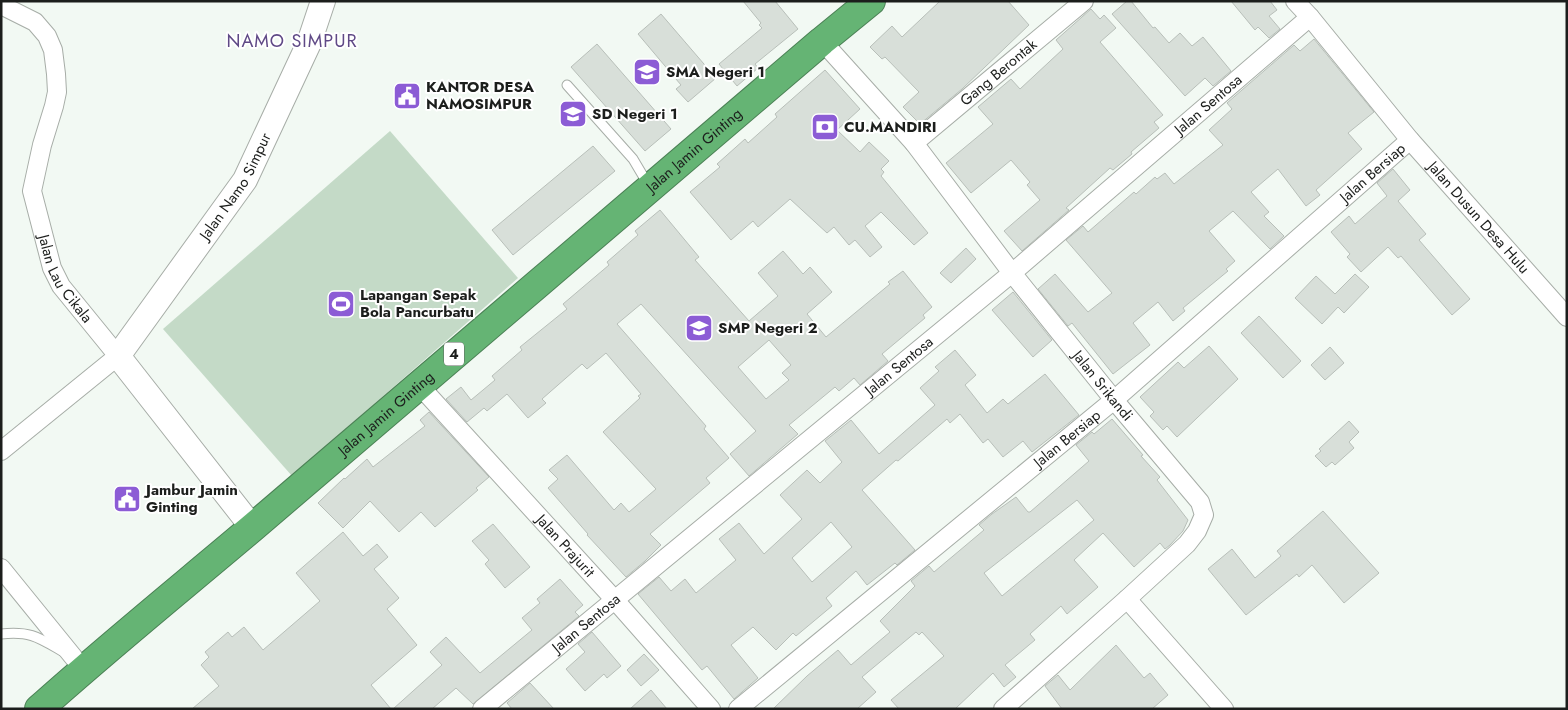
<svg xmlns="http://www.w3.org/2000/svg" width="1568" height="710" viewBox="0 0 1568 710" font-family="Jost,sans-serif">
  <rect width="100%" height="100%" fill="#f2f9f3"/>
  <path fill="#c4dac7" d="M390,131l128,147 -226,198 -129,-147z"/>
  <path fill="#d8dfd9" stroke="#b8bfb9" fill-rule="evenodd" d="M743,1h32l23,28 -43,35 3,4 -21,18 -18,-22 43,-36 -3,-3 2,-2z
    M940,1h68l21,24 -67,64 -42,35 -17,-17 16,-15 -34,-35 -3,2 -12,-12 22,-21 10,11z
    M1127,1h4l22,27 2,-1 14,16 11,-10 12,13 11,-9 28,34 -18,15 -8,-8 -20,18 -73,-82z
    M1231,1h39l7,9 -8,6 11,13 -11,9 -11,-11 -3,3z
    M1091,9l9,10 4,-4 12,13 -16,14 63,73 -9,7 5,6 -28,24 1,2 -19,16 -3,-2 -44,40 3,2 -47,41 -18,-20 36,-31 -13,-15 3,-3 -19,-22 -40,33 -25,-30 47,-39 -15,-17 33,-28 9,10 43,-40 -7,-9z
    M661,14l55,64 -28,24 -12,-13 5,-4 -43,-51z
    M1314,39l60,73 -26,21 14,16 -46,41 4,5 -14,11 -28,-37 -27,23 18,20 -5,4 20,20 -14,13 -37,-38 -24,20 26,30 -9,8 2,2 -45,37 2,3 -12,10 -15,-19 -25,21 17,22 -37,29 -41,-51 -4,3 -30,-37 17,-15 33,38 24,-19 -46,-53 17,-14 5,6 46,-40 2,2 19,-17 2,2 8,-6 9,11 49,-39 -14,-15 23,-21 -5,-6 67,-58 6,6z
    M597,44l74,85 -26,22 -74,-84z
    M825,70l35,39 -23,21 23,22 9,-10 20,19 -8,8 3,3 -3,4 47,57 -14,12 -33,-33 -16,14 17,21 -12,10 -15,-17 -6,5 -15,-18 -7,6 -37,-34 -32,28 -5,-6 -22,19 -41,-48 30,-25 -3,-3 28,-25 3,4 29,-26 -2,-3z
    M593,146l22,25 -102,84 -21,-25z
    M1393,169l17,21 -12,11 28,33 -7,6 51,59 -18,16 -51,-59 -3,2 -10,-11 -27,25 -14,-15 3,-3 -19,-22 18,-16 6,8 32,-28 -10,-13z
    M660,210l39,47 -4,3 54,61 29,-25 -20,-23 25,-22 20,23 7,-7 22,25 -25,22 19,23 64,-53 -2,-2 15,-11 29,36 -9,8 2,3 -43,36 6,7 -28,24 -6,-7 -15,13 -4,-4 -46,38 9,9 -49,42 -19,-22 26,-23 -115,-127 -24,20 89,102 -2,3 25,29 -23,20 4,5 -60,51 11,11 -16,16 -19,16 -39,-42 1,-1 -40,-46 10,-9 -9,-9 18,-15 47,55 7,-7 8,9 27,-23 -53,-57 37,-34 -2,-2 3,-2 -35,-41 -19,16 -5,-5 -40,35 4,4 -18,15 -21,-24 -20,17 -3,-3 -17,14 -21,-23 15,-12 10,13 24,-20 -3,-4 30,-26 -2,-3 47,-38 -4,-5 46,-39 -2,-3 31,-27 -3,-4zM769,340l22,25 -9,8 7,7 -23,19 -28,-32z
    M966,248l10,11 -25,24 -11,-10z
    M1355,274l14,13 -25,26 -6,-6 -16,17 -27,-26 21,-22 19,18z
    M1013,292l39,48 -19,17 -41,-47z
    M1259,316l42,45 -18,17 -42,-45z
    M1209,346l29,33 -61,58 -10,-11 -4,4 -13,-14 4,-4 -14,-15 38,-35 6,6z
    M1330,347l14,16 -19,17 -14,-15z
    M955,350l21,25 -11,10 22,28 16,-14 5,5 37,-30 34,41 -47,37 -9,-11 -20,16 -15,-18 -5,4 -23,-29 -10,9 -3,-4 -49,42 -2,-1 -34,30 53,60 -18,15 -2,-2 -28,22 -11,-14 -30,27 6,8 -36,30 -3,-3 -17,17 -23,-23 -22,18 27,33 -24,21 -27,-33 -5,4 -64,-76 21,-17 12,14 14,-12 11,14 40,-33 -17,-21 20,-16 25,31 38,-35 -22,-24 27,-25 13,13 22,-21 -17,-21 26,-21 28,34 56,-49 -15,-17 19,-17 -4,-4zM831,522l21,25 -40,35 -20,-24z
    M429,412l60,65 -13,11 2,2 -43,37 -14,-15 -22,20 -29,-31 -27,27 -25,-25 26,-25 1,1 22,-20 6,8 52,-41 -5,-6z
    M1112,419l31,36 -2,1 19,21 -3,3 31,40 -5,11 -13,14 -5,4 -5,-6 -26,24 -31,-34 -29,27 24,27 -31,27 -6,-8 -31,28 5,6 -30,25 11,12 -12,10 -11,-14 -38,36h-56l-8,-9 53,-44 -22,-24 -3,3 -3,-3 -54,45 14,15 -19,17h-84l34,-33 31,-26 13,15 39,-33 -10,-11 35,-35 -4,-5 18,-15 5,6 50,-42 -5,-5 13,-11 24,-17 12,15h2l59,-51 -13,-16 16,-13 2,2zM1077,500l17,20 -92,76 -18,-23z
    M1349,421l10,11 -10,10 5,6 -19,17 -3,-3 -6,5 -11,-11 6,-5 -2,-2z
    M1323,511l56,62 -35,30 -32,-38 -13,12 -2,-3 -51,41 -38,-46 24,-20 23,29 26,-22 -4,-5z
    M493,524l37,43 -25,21 -20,-24 4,-4 -17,-19z
    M343,532l20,24 14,-12 11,13 -14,12 25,29 -12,11 30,36 -46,40 20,24h-199l27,-23 -18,-21 8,-8 -4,-5 23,-20 4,5 12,-10 19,23 57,-49 -24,-28z
    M560,579l23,26 -8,7 4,4 -106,88 -17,-16 -24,21h-39l49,-44 -12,-13 16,-15 34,36 52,-43 -10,-12 18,-15 -3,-4z
    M592,632l29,34 -14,12 -3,-4 -19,17 -19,-22 19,-17 -7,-8z
    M1116,645l28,33 6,-5 18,22 -16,14h-90l-17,-23 13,-11 12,15z
    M644,654l15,16 -18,16 -14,-16z
    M530,683l24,26h-42l-5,-6z
    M651,690l16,19h-37z"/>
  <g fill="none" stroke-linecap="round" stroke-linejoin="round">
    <g stroke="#a7ada7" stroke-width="11">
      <path id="lane" d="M567,85l66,74 16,27
        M1,634c29,-3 37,3 61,17"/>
    </g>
    <g stroke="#a7ada7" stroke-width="20">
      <g id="street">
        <path id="s1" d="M1295,1l15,16 100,123 157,177"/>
        <path id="s2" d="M1,5l34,17 12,14 6,14 3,24 1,18 -3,14 -12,39 -10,46 20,77 9,18 57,70 -117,95"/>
        <path id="s3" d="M822,41l92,102 98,130 102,127 86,102 4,13 -7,16 -10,13 -60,55 -124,110"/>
        <path id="s4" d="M914,143l170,-142"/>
        <path id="s5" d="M418,384l196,215 97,110"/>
        <path d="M1,568l82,101"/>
        <path d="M1127,599l97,110"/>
        <path id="s6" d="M482,709l530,-436 298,-256"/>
        <path id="s7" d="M738,709l376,-309 296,-260"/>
      </g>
    </g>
    <g stroke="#a7ada7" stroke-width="26">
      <g id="secondary">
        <path id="s8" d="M252,527l-134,-171 127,-176 64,-137 14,-42"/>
      </g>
    </g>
    <g stroke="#4b8055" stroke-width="30">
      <g id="highway">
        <path id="s9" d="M39,709c69,-62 142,-121 213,-181 190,-162 380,-325 570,-487l49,-40"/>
      </g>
    </g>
    <use href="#lane" stroke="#fff" stroke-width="9"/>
    <use href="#street" stroke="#fff" stroke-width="18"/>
    <use href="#secondary" stroke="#fff" stroke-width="24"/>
    <use href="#highway" stroke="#65b474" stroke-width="28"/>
  </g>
  <defs>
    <g id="school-square" transform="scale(1.4375)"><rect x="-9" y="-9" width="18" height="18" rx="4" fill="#8c5cd5" stroke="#fff"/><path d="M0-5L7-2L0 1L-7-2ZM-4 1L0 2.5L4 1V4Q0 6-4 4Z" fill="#fff"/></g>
    <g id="civic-square" transform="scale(1.4375)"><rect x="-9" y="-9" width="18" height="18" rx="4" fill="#8c5cd5" stroke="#fff"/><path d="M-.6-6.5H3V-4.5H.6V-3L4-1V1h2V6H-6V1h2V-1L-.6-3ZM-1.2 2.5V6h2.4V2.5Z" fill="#fff"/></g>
    <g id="bank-square" transform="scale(1.4375)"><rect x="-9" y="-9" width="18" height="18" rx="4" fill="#8c5cd5" stroke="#fff"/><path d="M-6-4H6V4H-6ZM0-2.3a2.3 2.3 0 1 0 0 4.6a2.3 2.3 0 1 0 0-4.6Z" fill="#fff"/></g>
    <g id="stadium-square" transform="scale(1.4375)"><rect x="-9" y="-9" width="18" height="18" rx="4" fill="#8c5cd5" stroke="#fff"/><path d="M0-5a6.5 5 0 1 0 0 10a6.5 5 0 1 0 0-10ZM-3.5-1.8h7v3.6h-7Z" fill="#fff"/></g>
  </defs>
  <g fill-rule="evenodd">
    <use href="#school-square" x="647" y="72"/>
    <use href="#civic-square" x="407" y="96"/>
    <use href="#school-square" x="573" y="114"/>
    <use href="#bank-square" x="825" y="127"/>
    <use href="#stadium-square" x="341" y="304"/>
    <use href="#school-square" x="699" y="328"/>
    <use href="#civic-square" x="127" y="499"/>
  </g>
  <g text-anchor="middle" stroke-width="4" stroke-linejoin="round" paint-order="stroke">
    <rect fill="#fff" stroke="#606260" stroke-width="1" x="444" y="342.5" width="20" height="23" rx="4"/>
    <g font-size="14" font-weight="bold" fill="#1c1e1c">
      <text x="454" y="359">4</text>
    </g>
    <g font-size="15" font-weight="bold" fill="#1c1e1c" stroke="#fff" text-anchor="start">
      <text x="666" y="77">SMA Negeri 1</text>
      <text x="426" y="92">KANTOR DESA<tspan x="426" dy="17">NAMOSIMPUR</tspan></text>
      <text x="592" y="119">SD Negeri 1</text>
      <text x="844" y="132">CU.MANDIRI</text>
      <text x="360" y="300">Lapangan Sepak<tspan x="360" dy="17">Bola Pancurbatu</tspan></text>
      <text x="718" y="333">SMP Negeri 2</text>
      <text x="146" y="495">Jambur Jamin<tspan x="146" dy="17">Ginting</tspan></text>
    </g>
    <g font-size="15" fill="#1c1e1c" stroke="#fff">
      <text dy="5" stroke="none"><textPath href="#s4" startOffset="110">Gang Berontak</textPath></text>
      <text dy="5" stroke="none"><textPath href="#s6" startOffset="945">Jalan Sentosa</textPath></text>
      <text dy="5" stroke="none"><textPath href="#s9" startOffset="861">Jalan Jamin Ginting</textPath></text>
      <text dy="5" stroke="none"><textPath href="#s7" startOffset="831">Jalan Bersiap</textPath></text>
      <text dy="5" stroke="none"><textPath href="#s8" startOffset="424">Jalan Namo Simpur</textPath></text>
      <text dy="5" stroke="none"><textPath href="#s1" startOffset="284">Jalan Dusun Desa Hulu</textPath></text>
      <text dy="5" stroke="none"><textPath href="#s2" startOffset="311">Jalan Lau Cikala</textPath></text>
      <text dy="5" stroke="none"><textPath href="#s6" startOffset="540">Jalan Sentosa</textPath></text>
      <text dy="5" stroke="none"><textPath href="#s3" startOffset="445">Jalan Srikandi</textPath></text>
      <text dy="5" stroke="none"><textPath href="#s9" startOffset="456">Jalan Jamin Ginting</textPath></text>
      <text dy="5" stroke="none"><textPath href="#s7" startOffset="426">Jalan Bersiap</textPath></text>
      <text dy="5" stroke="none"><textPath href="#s5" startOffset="219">Jalan Prajurit</textPath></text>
      <text dy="5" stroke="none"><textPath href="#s6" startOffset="135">Jalan Sentosa</textPath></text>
    </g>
    <g font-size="18" letter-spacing="1" fill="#5f4986" stroke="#fff">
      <text x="292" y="47">NAMO SIMPUR</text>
    </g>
  </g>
  <rect width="1568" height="710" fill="none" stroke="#1c1e1c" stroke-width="5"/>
</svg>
